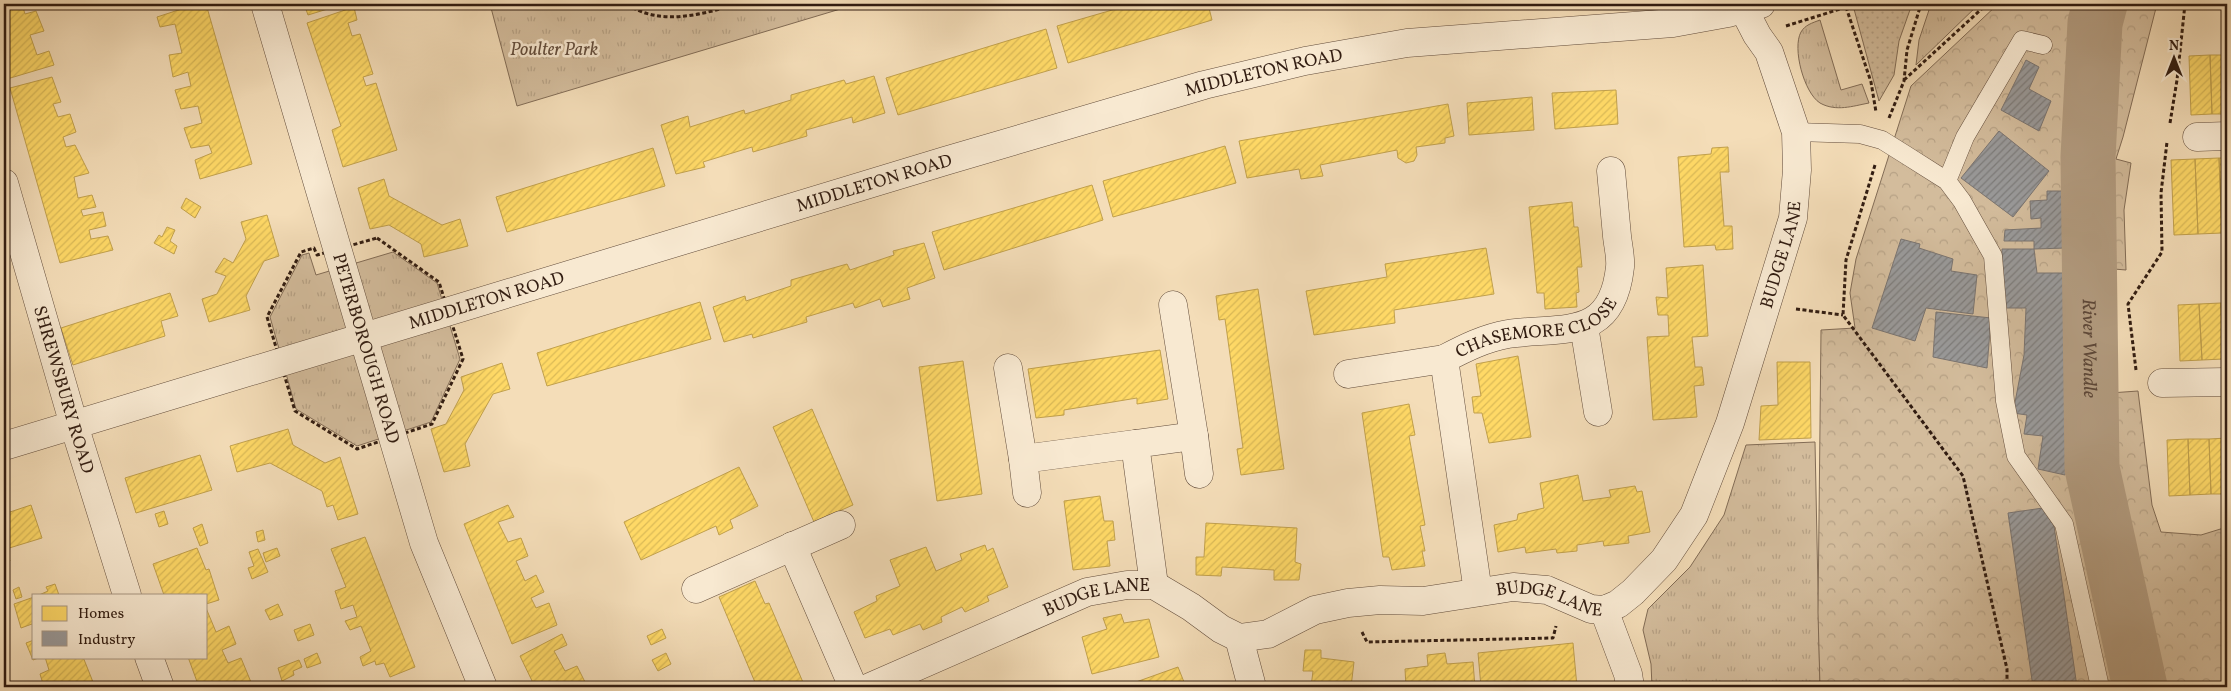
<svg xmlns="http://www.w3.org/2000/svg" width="2231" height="691" viewBox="0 0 2231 691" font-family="Vollkorn,serif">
  <defs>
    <pattern id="grass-tufts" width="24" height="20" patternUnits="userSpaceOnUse" patternTransform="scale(1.25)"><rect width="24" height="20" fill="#d3bc9c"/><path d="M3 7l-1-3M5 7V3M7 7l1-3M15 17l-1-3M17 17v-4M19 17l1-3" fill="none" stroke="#b6a185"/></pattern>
    <pattern id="forest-crowns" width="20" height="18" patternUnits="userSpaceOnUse" patternTransform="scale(1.25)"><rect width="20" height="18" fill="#d3bc9c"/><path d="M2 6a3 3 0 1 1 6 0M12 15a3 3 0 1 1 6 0" fill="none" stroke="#b6a185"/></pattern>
    <pattern id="garden-dots" width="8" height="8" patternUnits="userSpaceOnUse" patternTransform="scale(1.25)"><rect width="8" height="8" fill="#d3bc9c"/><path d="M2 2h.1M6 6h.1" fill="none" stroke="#b6a185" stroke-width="1.8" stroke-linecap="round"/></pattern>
    <pattern id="homes-hatch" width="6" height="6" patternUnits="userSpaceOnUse" patternTransform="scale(1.25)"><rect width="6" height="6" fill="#ffd966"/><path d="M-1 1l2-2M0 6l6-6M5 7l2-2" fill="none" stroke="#dbba57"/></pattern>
    <pattern id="industry-hatch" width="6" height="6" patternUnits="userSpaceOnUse" patternTransform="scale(1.25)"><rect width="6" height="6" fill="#999"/><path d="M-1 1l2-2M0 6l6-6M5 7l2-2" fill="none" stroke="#7d7c7b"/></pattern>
  </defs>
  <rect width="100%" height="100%" fill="#f4ddb8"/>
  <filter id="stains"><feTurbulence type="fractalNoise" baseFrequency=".004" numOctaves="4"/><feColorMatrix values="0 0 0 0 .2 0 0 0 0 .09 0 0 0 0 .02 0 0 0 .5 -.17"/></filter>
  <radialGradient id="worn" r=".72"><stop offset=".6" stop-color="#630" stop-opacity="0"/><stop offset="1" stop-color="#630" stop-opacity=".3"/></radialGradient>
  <path fill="url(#grass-tufts)" stroke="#826c56" d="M490,4h367l-340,102z
    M1931,4h48l-63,61 3,-25z
    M1820,20l21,70 21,-6 7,19c-16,3 -33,9 -49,0 -16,-10 -28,-55 -19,-71 4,-7 11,-9 19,-12z
    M393,252l44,31 23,76 -29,63 -74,24 -61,-37 -26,-92 32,-62 7,-2 7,22z
    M1815,442l5,245h-168l-1,-23 -8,-34 5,-21 42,-42 34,-52 22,-70z"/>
  <path fill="url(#forest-crowns)" stroke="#826c56" d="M1998,4h159l-34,133 -7,22 15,4 -7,47 2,60 -12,-1 -2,19 -16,1 1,24h-12l-4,67 13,3 2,11 42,-3 14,114 9,27 40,3 26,-8v160h-407l-2,-74 3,-283 34,-2 -5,-35 6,-34 55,-173z"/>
  <path fill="url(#garden-dots)" stroke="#826c56" d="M1870,4h42l-13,37 -5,34 -15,26 -25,-92z"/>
  <path fill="url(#homes-hatch)" stroke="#c1a04c" d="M4,4h18l3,10 11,-3 8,20 -14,4 7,20 12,-4 5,14 -47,14 -3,-11z
    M197,4h9l46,160 -52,15 -5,-19 17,-7 -3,-8 -18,3 -7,-20 18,-5 -4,-17 -17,3 -6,-19 16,-4 -3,-14 -15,5 -4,-22 13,-2 -7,-29 -15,3 -3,-10z
    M304,4h40l-36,11z
    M1133,4h75l4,16 -144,43 -11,-37z
    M1221,4h29l-28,5z
    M354,7l3,13 -9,3 4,13 8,-2 13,40 -10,3 3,9 10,-3 21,67 -54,17 -11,-37 9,-4 -34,-103z
    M1046,29l11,39 -159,47 -12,-37z
    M2210,55h17v59h-15z
    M2210,55l2,59 -21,1 -2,-59z
    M874,76l11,37 -32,10 -1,-6 -46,13 1,6 -54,16 -1,-5 -49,15 2,5 -29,7 -15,-49 27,-9 2,11 54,-17 1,4 46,-14v-5l53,-15 2,4z
    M52,77l9,25 -8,2 5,13 12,-3 6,18 -13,5 3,10 9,-2 14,28 -15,4 4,21 14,-3 4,12 -15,3 2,6 20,-4 3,14 -17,4 2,9 17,-3 5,14 -53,13 -50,-175z
    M1616,90l2,34 -63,5 -3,-36z
    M1532,97l2,33 -65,5 -2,-32z
    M1448,104l6,32 -9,2v5l-29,4 1,8 -3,6 -8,2 -8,-5 -1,-8 -77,15 3,11 -22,3 -2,-10 -52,9 -8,-37z
    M1225,146l11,37 -123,34 -10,-36z
    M1728,147l1,25h-9l4,54h8l1,23 -17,1 -1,-5 -31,2 -6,-90 33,-3 1,-6z
    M653,148l12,38 -158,46 -11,-35z
    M2219,158l3,75 -24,1 -3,-75z
    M2219,158h8v74l-5,1z
    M2195,159l3,75 -24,1 -3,-75z
    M384,179l5,17 53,29 18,-6 8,27 -44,11 -3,-13 -32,-19 -19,4 -12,-41z
    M1092,185l11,35 -159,50 -12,-38z
    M186,198l15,9 -6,11 -14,-10z
    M1572,202l2,25h4l4,40h-5l2,25 -3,1 1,14 -32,2 -1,-16h-7l-8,-86z
    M267,215l12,41 -15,5 -18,35 4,14 -41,12 -7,-23 15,-5 9,-18 -11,-4 9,-14 9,5 13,-24 -5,-17z
    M167,227l8,3 -5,11 7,5 -3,8 -20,-11 5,-8 3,2z
    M924,243l11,35 -28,10 3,11 -27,8 -3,-8 -25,9 -2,-5 -47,14 1,5 -54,16 -1,-4 -28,8 -11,-35 32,-11 1,5 45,-15v-6l56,-16 3,6 44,-15 -1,-4z
    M1486,248l8,46 -100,16 1,13 -81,12 -8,-44 81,-14 -2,-13z
    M1703,265l5,71 -16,1 3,30h7l2,18 -10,1 3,31 -44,3 -6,-83 22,-1 -1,-21h-10l-2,-18 12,1 -2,-30z
    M1258,289l26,180 -43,6 -4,-26 6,-1 -18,-129 -6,1 -3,-24z
    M170,293l8,23 -17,5 4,15 -92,29 -12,-37z
    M700,302l11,37 -164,47 -10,-33z
    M2221,303h6v56h-4z
    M2221,303l2,56 -21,1 -3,-56z
    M2199,304l3,56 -22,1 -2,-56z
    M1160,350l8,49 -31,5v-6l-73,12v5l-28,3 -8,-49z
    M1518,356l13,81 -42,6 -7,-30h-8l-2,-16 9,-1 -5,-32z
    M963,361l19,133 -45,7 -18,-134z
    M1777,362h33l1,76 -52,2 2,-34 17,-1z
    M502,363l8,26 -17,5 -28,50 5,22 -26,6 -13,-43 15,-5 18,-34 -3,-13z
    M1409,404l6,31 -6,1 16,89 -5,1 5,25h-3l3,15 -33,4 -3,-13h-6l-21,-144z
    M812,409l41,96 -39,17 -41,-95z
    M288,429l5,16 32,18 15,-6 18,57 -20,6 -5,-15 -6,2 -5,-16 -52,-28 -33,9 -7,-26z
    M2227,438v56h-16l-2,-55z
    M2188,439h21l2,55 -21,1z
    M2188,439l2,56 -21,1 -2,-56z
    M200,455l12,35 -76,23 -11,-35z
    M739,467l19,39 -28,14 3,8 -14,7 -3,-9 -75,34 -17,-38z
    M1578,475l5,26 28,-4 -2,-7 26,-4 2,6 5,-1 8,41 -22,4 1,7 -25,3 -1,-5 -26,4v6l-20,2 -1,-4 -30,4 -1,-6 -27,5 -4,-27 23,-5 1,-6 26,-6 -4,-25z
    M1100,496l4,25h9l2,19 -8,1 3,25 -37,4 -9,-69z
    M31,505l11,33 -36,11 4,12 -6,2v-49z
    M508,505l6,12 -16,5 10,20 13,-4 7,18 -12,5 9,20 11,-6 8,17 -13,6 5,10 13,-5 8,22 -45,19 -48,-120z
    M164,511l4,13 -9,3 -4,-13z
    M1206,523l91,5 -2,34 6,2 -2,16h-25v-10l-52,-3 -1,9 -25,-1v-18h8z
    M202,524l6,19 -8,3 -7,-18z
    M263,530l2,10 -7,2 -2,-10z
    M365,537l50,130 -25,10 -6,-14 -8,2 -1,-4 -12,5 -3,-9 11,-6 -10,-25 -11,4 -5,-9 12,-4 -4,-12 -12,4 -6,-18 11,-4 -15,-38z
    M985,545l2,6 6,-3 15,39 -21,9 2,5 -24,11 -3,-5 -21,10 1,5 -19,8 -3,-6 -27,11 -3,-6 -25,9 -11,-26 23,-11 -1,-5 24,-10 -10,-26 36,-13 10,24 26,-11 -2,-6z
    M197,548l9,22 3,-1 10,31 -13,4v-9h-42l-11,-31z
    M277,548l3,8 -14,6 -3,-9z
    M258,549l10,23 -16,7 -4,-11 6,-2 -5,-14z
    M755,581l10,23 4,-1 36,84h-48l-38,-90z
    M55,584l4,11h-20l9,-4 -2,-4z
    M19,587l3,10 -6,2 -3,-9z
    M34,597v33l-2,-6 -11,4 -7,-24z
    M278,604l5,11 -13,5 -5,-10z
    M206,608l10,24 13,-6 7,18 -14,6 6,13 13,-5 12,29h-54l-11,-30h18z
    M1121,614l3,9 25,-4 10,38 -67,17 -10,-37 25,-8 -4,-11z
    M310,624l4,11 -16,6 -4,-11z
    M662,629l4,9 -15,7 -4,-9z
    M562,634l5,11 -13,6 11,20 12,-5 8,16 -9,5h-41l-15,-31z
    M34,640v17h7l-8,3 -7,-17z
    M1573,643l4,44h-96l-3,-34z
    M1305,650h16v8l33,4 -3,25h-40l2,-16h-10z
    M317,653l4,10 -14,5 -3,-9z
    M666,653l5,11 -13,7 -6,-11z
    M1445,653l2,11 26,-2 2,25h-69l-1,-18 23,-3 -1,-11z
    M45,657h38l12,30h-51l-4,-13 9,-4z
    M299,660l3,7 -9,4 1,4 -12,6 -4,-13z
    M1178,667l8,20h-48l-2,-5z"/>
  <path fill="url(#industry-hatch)" stroke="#7a7470" d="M2026,60l13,7 -10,22 22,12 -12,30 -38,-21z
    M1999,131l50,40 -36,46 -52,-39z
    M2047,191h15l4,57 -32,1v-8h-30l1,-11 36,-2v-10l-10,1 -1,-18 17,-1z
    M1901,239l19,5 -1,4 34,11 -2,12 26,4 -4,39 -47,-6 -11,33 -43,-13z
    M2002,249h32l3,24h39l7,40v51l-7,58 -2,1 -9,52 -27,-6 5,-33 -19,-2 3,-19 -14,-2 11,-58 2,-47h-24z
    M1936,312l55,6 -4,50 -54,-11z
    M2043,508l11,18 23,161h-44l-25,-174z"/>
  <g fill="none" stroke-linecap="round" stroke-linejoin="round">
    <path stroke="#b29b7f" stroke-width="55" id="s1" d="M2100,4l-5,19 -7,134 4,311 48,219"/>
    <g stroke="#624c3b" stroke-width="19">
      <path id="service" d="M1796,132l64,2 22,6 24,15 41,26 15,20 31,55 12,145 11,55 48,68 36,163
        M1947,181l18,-44 57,-97 21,5"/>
    </g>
    <g stroke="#624c3b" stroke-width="29">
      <g id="minor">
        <path id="s2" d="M265,4l159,539 59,144"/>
        <path d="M2197,137l30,-1"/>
        <path id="s3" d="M4,183l70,242 53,170"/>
        <path d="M1173,305l21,131"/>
        <path d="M1584,326l14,86"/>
        <path d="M1008,368l15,91"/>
        <path d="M1348,374l96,-15"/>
        <path d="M2162,383l65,-1"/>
        <path d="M1027,493l-4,-34 112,-15"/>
        <path d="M792,546l61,141"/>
        <path d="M1154,585l-19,-141 59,-8 5,38"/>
        <path d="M696,589l145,-64"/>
        <path id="s4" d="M1478,592l-34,-233c21,-11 41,-21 64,-25 54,-8 104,8 112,-67 1,-10 -2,-21 -3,-31 -2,-22 -4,-43 -6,-65"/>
        <path d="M1604,610l24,64 2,13"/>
        <path d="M1239,638l13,49"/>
        <path d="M149,657l11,30"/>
        <path id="s5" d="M870,687l217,-95 40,-7h27l37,22 30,22 18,9 29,-4 47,-24 33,-7 32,-3 43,1 90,-14 34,3 44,19 13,1 14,-6 15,-12 31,-32 30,-45 36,-92 63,-205 4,-48 -1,-38 -27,-80 -12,-17 -16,-31"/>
      </g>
    </g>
    <g stroke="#624c3b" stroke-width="29">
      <g id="tertiary">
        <path id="s6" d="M4,446l941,-285 259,-76 101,-24 102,-18 266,-20 55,-10 33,-9"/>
      </g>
    </g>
    <path stroke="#311c11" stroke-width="3" stroke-dasharray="4 2.5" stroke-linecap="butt" d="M627,4c33,23 76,10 111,0
      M1846,7l25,75 5,30
      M1786,26l70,-22
      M1904,80l83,-76
      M1889,118l15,-37 3,-31 14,-46
      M2170,123l7,-43 8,-76
      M1875,165l-29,95 -3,55 120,161 44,193v18
      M377,238l62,44 24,77 -31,65 -75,25 -62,-38 -28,-94 34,-65 13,-4 3,7z
      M1796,309l47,6
      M2136,370l-8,-66 34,-52 -1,-59 6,-51
      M1362,632l5,10 186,-4 3,-12"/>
    <use href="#service" stroke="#f8e9d1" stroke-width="18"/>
    <use href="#minor" stroke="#f8e9d1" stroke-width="28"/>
    <use href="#tertiary" stroke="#f8e9d1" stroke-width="28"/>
  </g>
  <g text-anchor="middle" stroke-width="5" stroke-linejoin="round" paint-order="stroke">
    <g font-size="18" font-style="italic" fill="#624c3b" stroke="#f8e9d1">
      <text x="554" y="55">Poulter Park</text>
    </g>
    <g font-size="18" fill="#311c11" stroke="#f8e9d1">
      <text dy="6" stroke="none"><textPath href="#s6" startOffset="1314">MIDDLETON ROAD</textPath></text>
      <text dy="6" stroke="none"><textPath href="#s6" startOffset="909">MIDDLETON ROAD</textPath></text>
      <text dy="6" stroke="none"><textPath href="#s5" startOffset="1190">BUDGE LANE</textPath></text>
      <text dy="6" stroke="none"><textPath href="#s6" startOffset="504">MIDDLETON ROAD</textPath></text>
      <text dy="6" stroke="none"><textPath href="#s4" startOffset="335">CHASEMORE CLOSE</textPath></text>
      <text dy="6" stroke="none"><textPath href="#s2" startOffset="359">PETERBOROUGH ROAD</textPath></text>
      <text dy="6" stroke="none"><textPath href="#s3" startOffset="215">SHREWSBURY ROAD</textPath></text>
      <text dy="6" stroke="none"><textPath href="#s5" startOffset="725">BUDGE LANE</textPath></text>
      <text dy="6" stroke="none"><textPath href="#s5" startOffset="245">BUDGE LANE</textPath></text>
    </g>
    <g font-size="19" font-style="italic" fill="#5e4838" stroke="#f8e9d1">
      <text dy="7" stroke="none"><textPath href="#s1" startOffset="345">River Wandle</textPath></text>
    </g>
  </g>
  <rect width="2231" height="691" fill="none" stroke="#f4ddb8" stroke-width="20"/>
  <rect x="5" y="5" width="2221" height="681" fill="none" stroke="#311c11" stroke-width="2.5"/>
  <rect x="10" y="10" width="2211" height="671" fill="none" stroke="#311c11"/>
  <rect x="32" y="594" width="175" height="65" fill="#f8e9d1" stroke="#a89784"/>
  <rect x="42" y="606" width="25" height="15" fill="#ffd966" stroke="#a89784"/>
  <text x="78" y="618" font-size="15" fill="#311c11">Homes</text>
  <rect x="42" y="631" width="25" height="15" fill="#999999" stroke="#a89784"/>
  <text x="78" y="644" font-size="15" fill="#311c11">Industry</text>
  <g transform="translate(2174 58)" stroke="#f8e9d1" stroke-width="4" paint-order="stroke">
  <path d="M0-4L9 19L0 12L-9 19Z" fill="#311c11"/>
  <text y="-8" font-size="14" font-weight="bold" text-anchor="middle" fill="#311c11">N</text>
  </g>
  <rect width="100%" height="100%" filter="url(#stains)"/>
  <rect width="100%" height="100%" fill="url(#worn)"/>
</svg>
